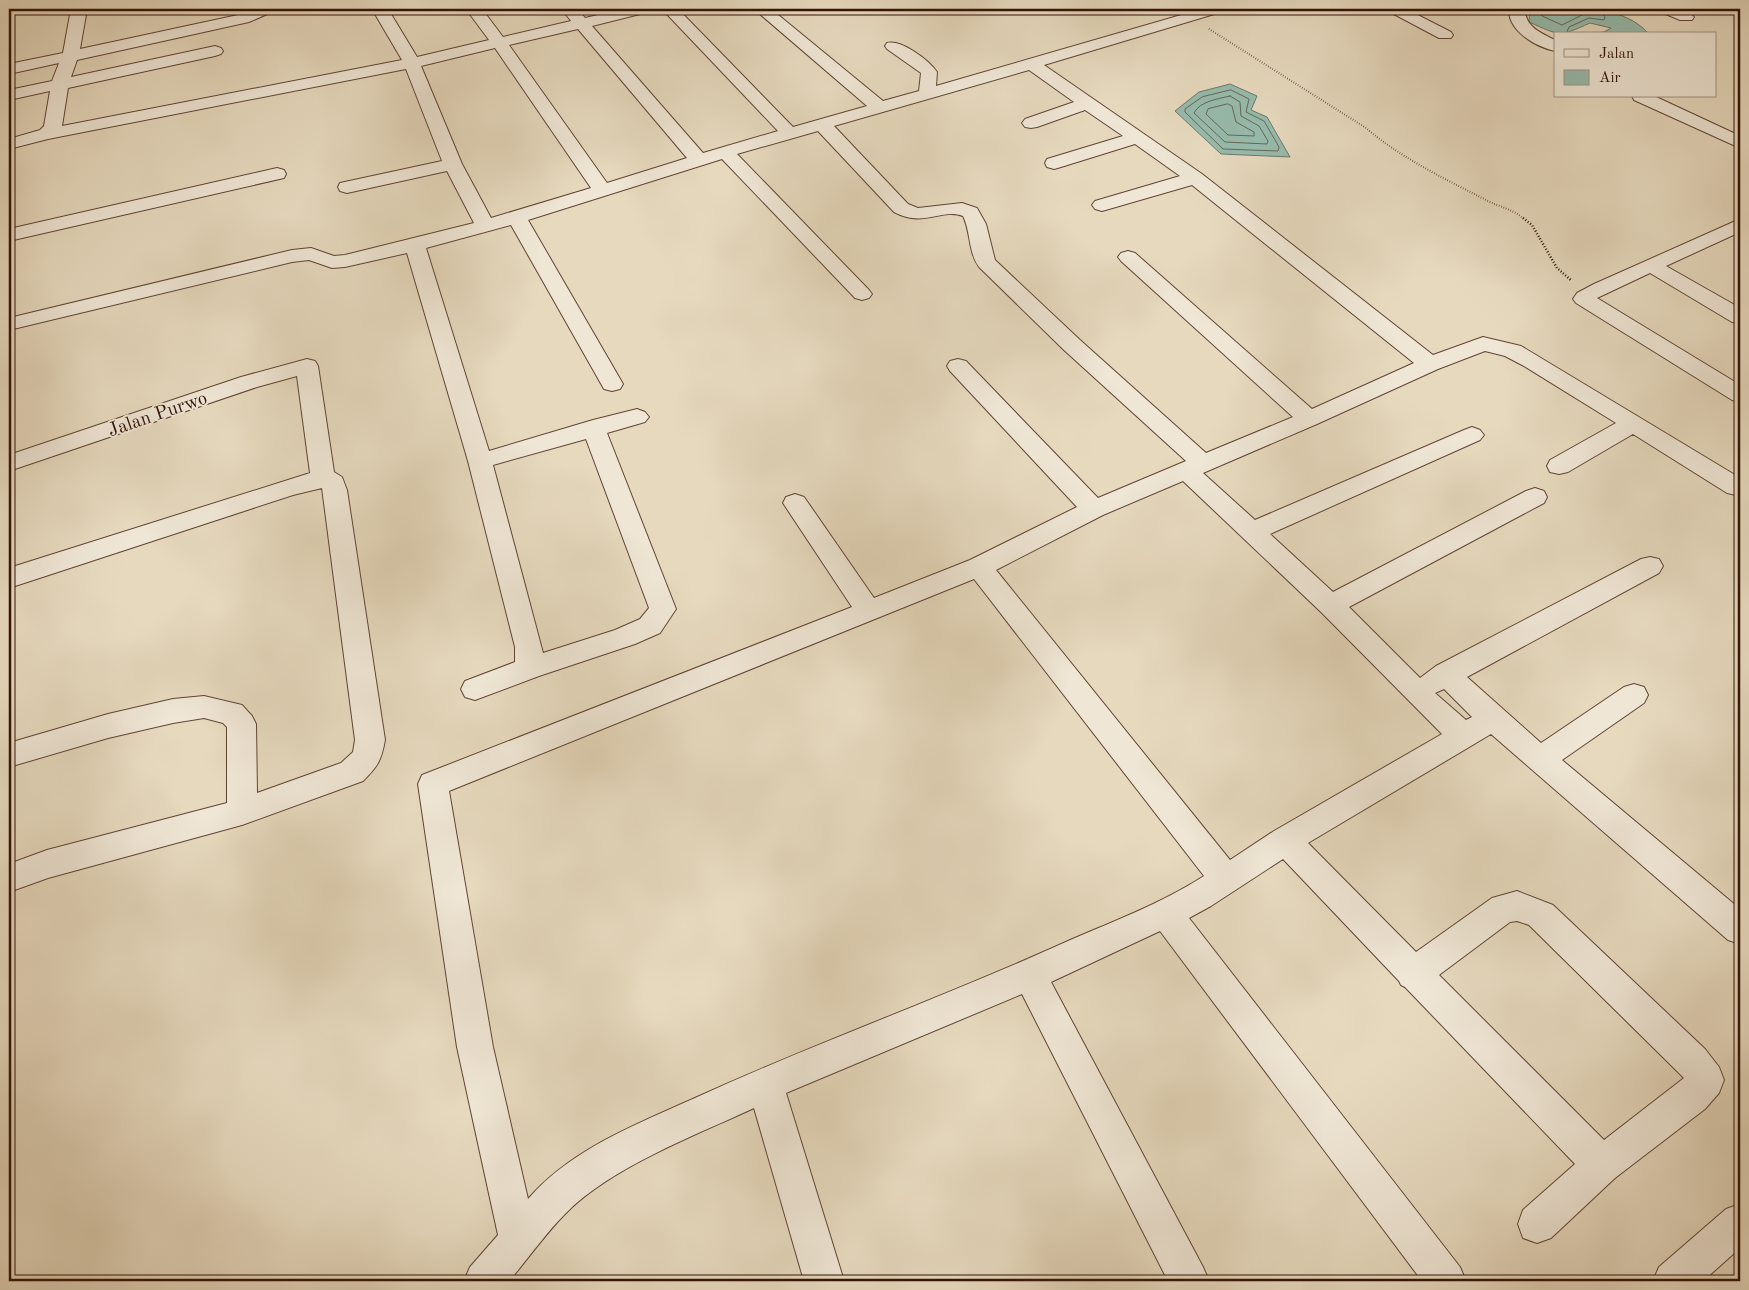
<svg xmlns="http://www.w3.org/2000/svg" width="1749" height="1290" viewBox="0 0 1749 1290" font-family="'Old Standard TT',serif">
  <rect width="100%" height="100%" fill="#e6d9be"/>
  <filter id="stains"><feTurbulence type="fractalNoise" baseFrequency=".004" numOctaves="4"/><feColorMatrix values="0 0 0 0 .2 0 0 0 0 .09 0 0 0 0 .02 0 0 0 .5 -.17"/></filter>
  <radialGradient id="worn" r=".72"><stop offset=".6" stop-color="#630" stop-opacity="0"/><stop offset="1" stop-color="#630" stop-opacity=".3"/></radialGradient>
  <path fill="#97bbac" stroke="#6f786a" d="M1530,9c38,0 91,-7 119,25h-60l15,-2 7,-4 -21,-5c-31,14 -30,13 -61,-1z
    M1230,84l27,12 -6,14 16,7 23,40 -69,-3 -46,-43 24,-19z"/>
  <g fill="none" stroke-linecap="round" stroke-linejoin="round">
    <path stroke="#65675a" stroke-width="1" d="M1541,9l1,7 20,9 32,-16
      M1566,34l3,-7 20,-9 15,2 1,-3 -5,-8
      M1231,90l18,9 -3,13 18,9 15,26 -1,4 -55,-2 -38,-37v-3l17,-12z
      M1230,96l10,6 1,14 18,10 9,15 -1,3 -42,-2 -31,-29c6,-12 24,-14 36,-17z
      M1228,104l4,2 4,16 18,10v4l-26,-1 -22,-21 2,-5z"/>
    <g stroke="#604435" stroke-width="2">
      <path id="minor" d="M71,9h16l-7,40 158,-34 16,-6h21l-3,3 -23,10 -172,38 -6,17 144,-31 6,2 2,3 -2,3 -6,2 -147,32 -6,38 340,-66 -30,-51h16l29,48 72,-17 -23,-31h16l21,28 68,-16 -7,-9 2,-3h12l7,9 39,-9h27l-3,3 -56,14 111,127 75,-22 -116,-122h16l115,118 74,-21 -113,-97h17l112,92 36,-10 2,-18 -34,-24 -2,-3 2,-3c14,-4 42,17 50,29l-1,14 266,-77h22l-3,3 -177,53 158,109 231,181 50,-18 38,9 219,132v16l-4,1 -9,-2 -94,-59 -65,38 -9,2 -9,-2 -3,-6 3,-6 66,-37 -92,-57 -19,-10 -20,-5 -47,18 -121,55 -114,49 52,47 209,-90 8,-3 8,3 4,5 -4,5 -210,94 63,58 193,-101 9,-3 9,3 3,6 -3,6 -195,104 71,71 16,-12 205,-107 9,-2 9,2 4,7 -4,7 -192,104 74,66 83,-56 10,-3 10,3 4,8 -4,8 -82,57 178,149v35l-12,-4 -237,-206 -183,109 108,109 76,-54 25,-7 36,14 152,144 14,18 5,13 -5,13 -14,16 -90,69 -64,60 -14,5 -14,-5 -5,-14 5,-14 52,-46 -170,-177 -4,-2 -2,-4 -116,-122 -72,47 -22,12 271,349 6,14h-44l-262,-350 -109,51 152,285 6,14h-41l-146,-287 -236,99 58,188h-40l-50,-173c-60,28 -143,59 -189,106 -20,20 -37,45 -56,67h-45l6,-14 28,-32 -41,-188 -39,-263 4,-9 430,-168 -69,-104 3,-6 9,-3 9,3 70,101 96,-38 107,-53 -127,-136 -3,-5 3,-5 8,-2 8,2 132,137 88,-37 -122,-111 -85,-83c-11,-15 -8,-35 -16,-51 -22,-8 -39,12 -69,-4l-76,-81 -81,23 132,136 3,4 -3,4 -7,2 -7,-2 -133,-139 -194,61 95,164 -3,5 -8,2 -8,-2 -93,-164 -85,23 63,203 104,-31 44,-11 8,3 4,5 -4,5 -38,11 69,176 -16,24 -25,11 -96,32 -64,24 -10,-3 -4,-8 4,-8 50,-19v-15l-47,-186 -61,-208 -62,14 -13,1 -23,-8 -17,2 -283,68v-12l283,-68 19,-2 23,8 11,-1 129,-32 -27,-52 -100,22 -7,-2 -2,-4 2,-4 102,-22 -36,-92 -358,70 -39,10v-10l31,-9 4,-4 6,-35 -41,9v-10l43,-9 7,-18 -50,11v-10l54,-11zM578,29l109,129 -80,25 -98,-138zM495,48l96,140 -100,30 -29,-54 -41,-98zM1029,70l45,32 -49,17 -3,4 3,4 6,1 6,-1 48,-17 38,26 -76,23 -2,4 2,4 7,2 7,-2 74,-23 45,32 -85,25 -3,4 3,4 7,2 7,-2 83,-24 222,178 -102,46 -177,-156 -7,-2 -7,2 -3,4 3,4 172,156 -87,36 -126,-113 -85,-80 -9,-36 -9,-16 -15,-5 -44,5 -10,-4 -74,-78zM586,439l63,169 -9,11 -25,11 -72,23 -50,-188zM1183,481l138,131 121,122 -168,97 -44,29 -234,-290 107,-55zM974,579l230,297c-42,27 -90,45 -136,65 -123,56 -251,101 -373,157 -58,26 -124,51 -167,101l-35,-152 -44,-256zM1444,689l28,28 -6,3 -31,-27zM1517,921l12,4 155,153 -80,62 -165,-165 71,-53z
        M1387,9h19l45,23 2,3 -2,3h-12l-49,-26z
        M1509,9h16c0,18 16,24 30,31v11c-19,-4 -47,-20 -46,-42z
        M1658,9c12,-1 28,-2 36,8l-2,3h-12l-19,-8z
        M1632,96h22l86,40v12l-106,-48z
        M277,168l7,2 2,4 -2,4 -275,63v-12z
        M1740,219v13l-74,34 74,42v15l-8,-1 -82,-49 -53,25 143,87v17l-8,-2 -156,-97 -3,-4 4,-6 17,-9z
        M307,359l8,2 3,5 16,106 8,5 5,13 38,250c-4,21 -7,26 -22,41l-121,44 -194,53 -39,14v-28l38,-14 180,-47v-76l-4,-4 -19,-5 -31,5 -65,15 -99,29v-24l99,-29 65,-15 31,-3 38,9 10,11 4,8 1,69 84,-30 12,-11 2,-12 -33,-252 -29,7 -284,93v-20l301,-95 -13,-97 -40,11 -248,84v-16l232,-78z
        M1740,1204v44l-37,33h-50l6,-14 67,-58z"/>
    </g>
    <path stroke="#331307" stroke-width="2" stroke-dasharray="0.5 2" stroke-linecap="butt" d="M1209,29l157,99c35,30 79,51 120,72 13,7 27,9 38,19"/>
    <path stroke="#331307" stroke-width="2.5" stroke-dasharray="1 2" stroke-linecap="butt" d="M1523,218l9,7 25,43 15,13"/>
    <use href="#minor" fill="#efe6d5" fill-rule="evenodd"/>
  </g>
  <g text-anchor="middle" stroke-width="4" stroke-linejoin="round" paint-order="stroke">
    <g font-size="19" fill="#331307" stroke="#efe6d5">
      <text transform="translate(157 413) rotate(-19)" y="7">Jalan Purwo</text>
    </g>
  </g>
  <rect width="1749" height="1290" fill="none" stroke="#e6d9be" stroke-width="30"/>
  <rect x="10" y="10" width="1729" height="1270" fill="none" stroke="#331307" stroke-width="2.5"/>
  <rect x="15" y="15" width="1719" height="1260" fill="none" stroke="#331307"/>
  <rect x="1554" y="32" width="162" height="65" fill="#efe6d5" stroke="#a49283"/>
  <rect x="1564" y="49" width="25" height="8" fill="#efe6d5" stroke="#a49283"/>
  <text x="1599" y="58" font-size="15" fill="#331307">Jalan</text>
  <rect x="1564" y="70" width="25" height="15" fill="#97bbac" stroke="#a49283"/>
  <text x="1599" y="82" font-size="15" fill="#331307">Air</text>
  <rect width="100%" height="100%" filter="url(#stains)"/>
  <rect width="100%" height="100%" fill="url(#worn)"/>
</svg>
